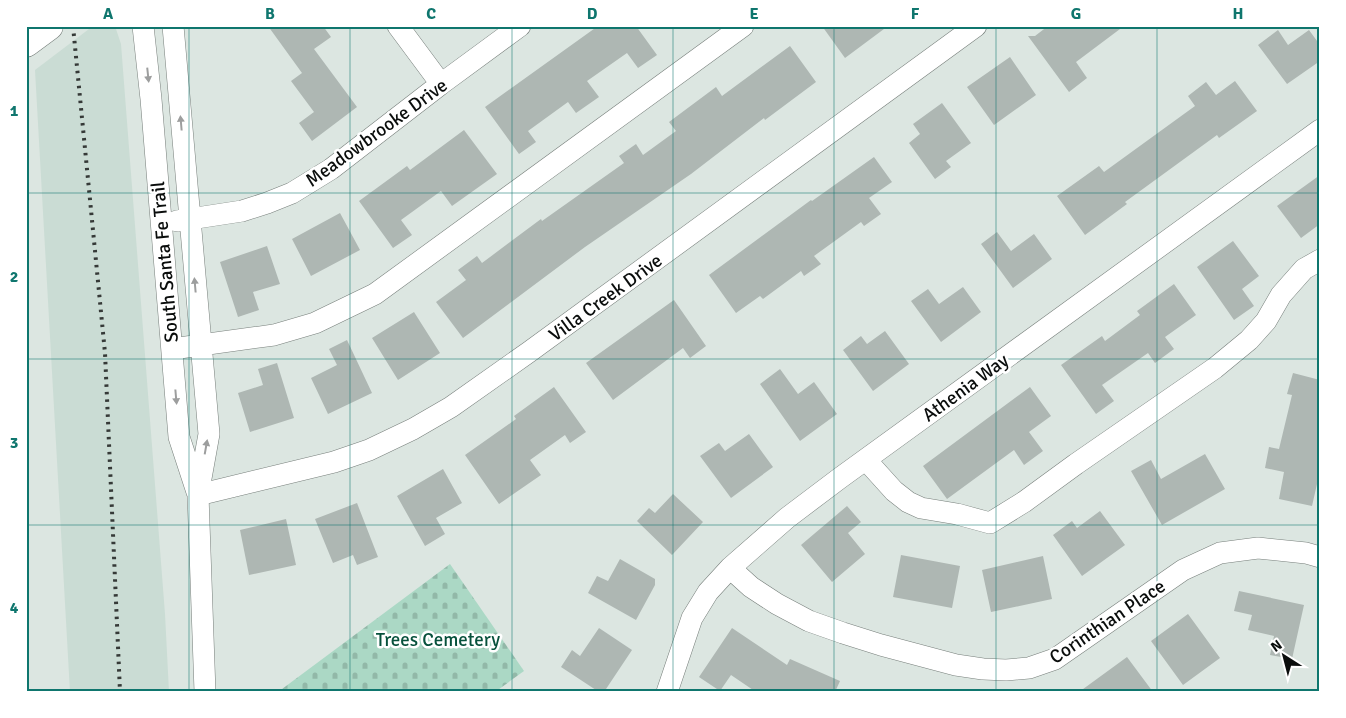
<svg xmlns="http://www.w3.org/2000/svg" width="1346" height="718" viewBox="0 0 1346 718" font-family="Signika,sans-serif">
  <defs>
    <pattern id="cemetery-stones" width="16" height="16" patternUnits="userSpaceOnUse" patternTransform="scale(1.25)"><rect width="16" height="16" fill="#abd8c5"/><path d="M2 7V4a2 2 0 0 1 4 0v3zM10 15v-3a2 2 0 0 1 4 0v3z" fill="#92b8a8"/></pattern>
  </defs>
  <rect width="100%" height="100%" fill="#dce6e1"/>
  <path fill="#cadcd4" d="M93,26h22l6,18 44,570 4,78h-99l-35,-622z"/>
  <path fill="url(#cemetery-stones)" d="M450,564l74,107 -29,21h-217z"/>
  <path fill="#aeb7b3" d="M268,26h55l8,11 -17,12 43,58 -45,34 -13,-18 15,-11 -23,-31 11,-8z
    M598,26h38l21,29 -19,13 -11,-15 -40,28 12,16 -23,16 -8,-11 -40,29 8,11 -17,12 -34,-47z
    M822,26h66l-43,32z
    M1048,26h76l-48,36 11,16 -18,14 -41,-56h7z
    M1278,30l10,15 21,-15 11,15v16l-33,23 -29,-39z
    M790,46l26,36 -51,38 -1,-2 -73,56 -106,73 -122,91 -27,-36 30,-22 -8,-10 19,-14 5,7 59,-44 1,2 82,-58 -5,-7 17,-12 7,11 33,-24 -7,-9 47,-35 6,9z
    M1010,57l26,38 -42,30 -27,-38z
    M1235,81l22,30 -38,27 -2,-3 -92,67 2,2 -42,31 -28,-39 42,-30 5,6 91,-66 -7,-10 18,-14 10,13z
    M942,103l29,40 -25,18 5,6 -16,12 -26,-36 11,-9 -7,-10z
    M464,130l33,44 -45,32 -11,-15 -40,29 11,15 -19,13 -34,-47 48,-35 3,4z
    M874,157l18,25 -23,16 12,16 -17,12 -3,-4 -47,34 7,8 -17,12 -3,-5 -38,28 -3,-3 -24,17 -27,-38 102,-75 1,1z
    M1320,175v49l-19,14 -24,-32z
    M340,213l20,37 -49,26 -19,-37z
    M997,232l14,19 23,-17 18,25 -39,29 -32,-44z
    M1233,241l26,35 -17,13 12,17 -20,14 -37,-53z
    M267,246l13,38 -27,8 6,18 -21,7 -18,-55z
    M1174,284l22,31 -31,22 9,12 -19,14 -7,-10 -46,32 12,16 -18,13 -35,-49 41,-29 3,5 35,-26 -3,-4z
    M963,287l18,25 -40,30 -30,-41 17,-12 11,15z
    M674,300l32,46 -16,12 -7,-10 -70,52 -27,-37z
    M414,312l26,41 -42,27 -26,-42z
    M885,331l24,33 -36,27 -30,-41 18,-14 6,8z
    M347,340l25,53 -44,21 -17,-36 26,-13 -8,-16z
    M277,363l17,55 -44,14 -12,-39 25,-8 -5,-16z
    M780,369l18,25 16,-12 23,32 -37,27 -40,-57z
    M1293,373l27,7v105l-3,-1 -5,22 -33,-7 5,-27 -19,-4 4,-21 10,2 13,-54 -5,-1z
    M554,387l32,45 -16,11 -5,-8 -35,25 11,15 -42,29 -34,-49 51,-36 -2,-3z
    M1030,387l21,29 -22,16 14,19 -19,14 -10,-15 -67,49 -24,-33z
    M749,434l24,33 -42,31 -31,-42 19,-13 6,8z
    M1205,454l20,35 -63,36 -31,-54 20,-11 10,19z
    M443,469l19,34 -26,15 9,16 -20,12 -28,-50z
    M673,494l30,28 -31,33 -35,-34 12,-13 6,5z
    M357,503l21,54 -21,8 -4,-10 -20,8 -18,-44z
    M847,506l14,16 -13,11 17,21 -33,28 -31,-37z
    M1100,511l25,34 -43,31 -29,-41 19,-14 5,7z
    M286,519l10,46 -47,10 -9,-45z
    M901,555l59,11 -8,42 -59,-11z
    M1043,556l9,43 -61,13 -9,-42z
    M620,559l35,20v6l-19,35 -48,-27 9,-17 11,5z
    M1239,591l65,14 -12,54 -22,-4 4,-19 -26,-6 4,-15 -18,-4z
    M1188,614l32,44 -37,27 -32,-44z
    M599,628l33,22 -28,42h-5l-38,-25 11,-17 8,6z
    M732,628l55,37 3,-6 50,22 -5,11h-79l-25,-17 -11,16 -21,-14z
    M1127,657l26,35h-74z"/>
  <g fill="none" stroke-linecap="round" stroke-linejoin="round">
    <g stroke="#777f7b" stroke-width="22">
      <path id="minor" d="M143,26l8,73 28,338 18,55
        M173,26l36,408 -11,61 7,197
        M398,26l43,58
        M177,221l65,-10 25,-8 25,-10 39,-24 110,-85 79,-58
        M172,349l102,-14 41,-12 60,-29 368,-268
        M866,460l28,31 14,11 13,6 36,6 33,9 34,-21 52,-38 139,-96 34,-28 17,-19 15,-26 23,-26 16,-9
        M198,495l136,-33 35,-12 44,-21 38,-22 78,-55 447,-326
        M730,568l21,19 26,17 32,17 34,12 38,12 75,20 27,4 23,1 23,-2 26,-9 128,-89 37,-17 38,-5 48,5 14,4
        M667,692l25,-74 16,-26 22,-24 57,-50 53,-40 480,-348"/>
    </g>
    <g stroke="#777f7b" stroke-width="29">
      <path id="major" d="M26,43l23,-17"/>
    </g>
    <use href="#minor" stroke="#fff" stroke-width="21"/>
    <use href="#major" stroke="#fff" stroke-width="28"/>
    <path stroke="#353937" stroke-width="4" stroke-dasharray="2.5 5" stroke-linecap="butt" d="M73,26l32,327 15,339"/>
  </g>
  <defs><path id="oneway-solid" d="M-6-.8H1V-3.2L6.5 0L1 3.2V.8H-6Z" transform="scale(1.25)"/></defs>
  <g fill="#9d9e9e">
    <use href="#oneway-solid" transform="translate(148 75) rotate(84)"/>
    <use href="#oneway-solid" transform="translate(181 123) rotate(-95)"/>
    <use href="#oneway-solid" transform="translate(195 285) rotate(-95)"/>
    <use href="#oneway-solid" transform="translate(176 397) rotate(85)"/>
    <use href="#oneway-solid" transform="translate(206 447) rotate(-80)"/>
  </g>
  <path fill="none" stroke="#0f766e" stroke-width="1" stroke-opacity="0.55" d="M189,26v666M350,26v666M512,26v666M673,26v666M834,26v666M996,26v666M1157,26v666M26,193h1294M26,359h1294M26,525h1294"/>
  <g text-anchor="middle" stroke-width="5" stroke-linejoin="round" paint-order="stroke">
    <g font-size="19" fill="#0a0d0c" stroke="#fff">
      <text transform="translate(376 132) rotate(-36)" y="7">Meadowbrooke Drive</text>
      <text transform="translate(164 262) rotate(-95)" y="7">South Santa Fe Trail</text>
      <text transform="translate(605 297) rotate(-36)" y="7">Villa Creek Drive</text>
      <text transform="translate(965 387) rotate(-36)" y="7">Athenia Way</text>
      <text transform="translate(1107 621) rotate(-34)" y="7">Corinthian Place</text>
    </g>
    <g font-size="19" fill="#07513c" stroke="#fff">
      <text x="438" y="646">Trees Cemetery</text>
    </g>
  </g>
  <rect width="1346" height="718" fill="none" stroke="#ffffff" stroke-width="55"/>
  <g transform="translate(1284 656) rotate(324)" stroke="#ffffff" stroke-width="4" paint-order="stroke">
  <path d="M0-4L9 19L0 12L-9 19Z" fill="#0a0d0c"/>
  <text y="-8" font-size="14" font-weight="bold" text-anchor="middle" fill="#0a0d0c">N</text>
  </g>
  <rect x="28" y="28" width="1290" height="662" fill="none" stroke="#0f766e" stroke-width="2"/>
  <g font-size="16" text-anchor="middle" font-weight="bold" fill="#0f766e">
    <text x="108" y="19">A</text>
    <text x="270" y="19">B</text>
    <text x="431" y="19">C</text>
    <text x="592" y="19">D</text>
    <text x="754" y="19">E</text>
    <text x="915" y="19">F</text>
    <text x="1076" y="19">G</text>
    <text x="1238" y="19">H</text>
    <text x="14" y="116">1</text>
    <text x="14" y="282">2</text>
    <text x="14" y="448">3</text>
    <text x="14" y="613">4</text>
  </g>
</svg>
